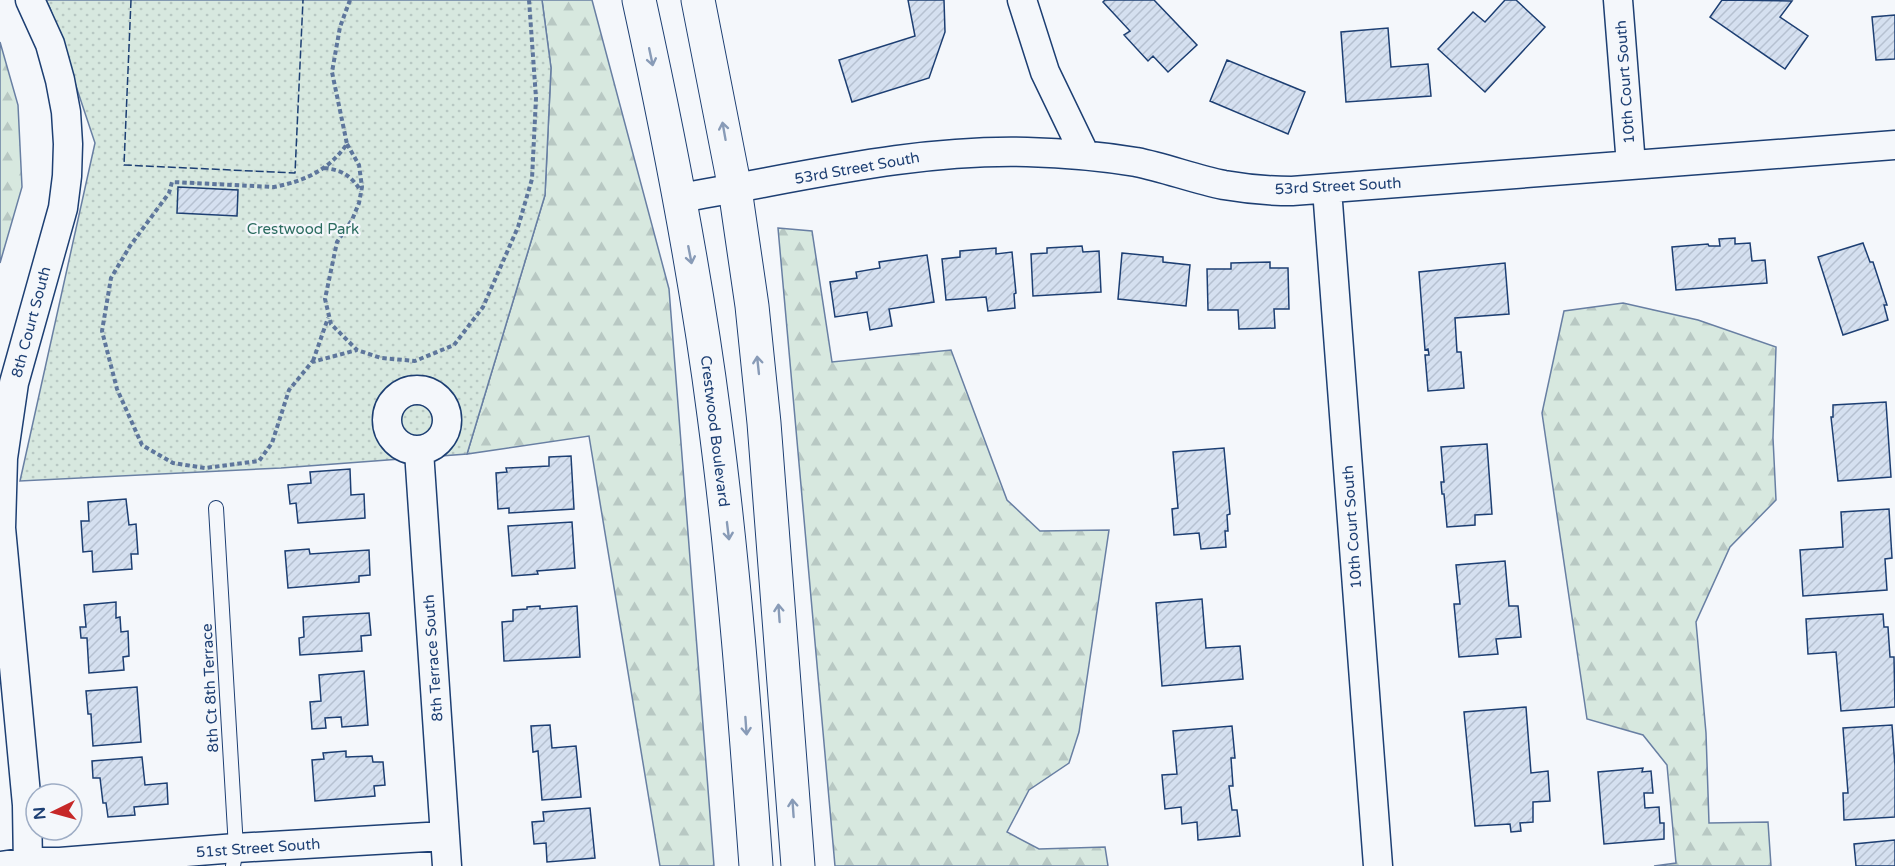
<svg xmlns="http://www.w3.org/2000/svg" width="1895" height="866" viewBox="0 0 1895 866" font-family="'Varela Round',sans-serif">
  <defs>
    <pattern id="forest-firs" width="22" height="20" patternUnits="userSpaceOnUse" patternTransform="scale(1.5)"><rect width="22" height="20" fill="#d7e8df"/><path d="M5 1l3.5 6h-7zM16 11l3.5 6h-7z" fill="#b8c8c3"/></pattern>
    <pattern id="park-dots" width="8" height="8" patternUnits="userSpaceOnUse" patternTransform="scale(1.5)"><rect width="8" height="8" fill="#d7e8df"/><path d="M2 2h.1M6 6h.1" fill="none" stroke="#b8c8c3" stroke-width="1.8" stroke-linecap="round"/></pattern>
    <pattern id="building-hatch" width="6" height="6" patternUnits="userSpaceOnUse" patternTransform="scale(1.5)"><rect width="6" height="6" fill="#d5e0f0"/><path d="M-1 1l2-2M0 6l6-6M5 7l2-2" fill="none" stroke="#b6c1d1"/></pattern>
  </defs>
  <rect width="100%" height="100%" fill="#f4f7fb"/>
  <path fill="url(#forest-firs)" stroke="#687fa3" stroke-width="1.5" d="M542,0h50l77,289 45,577h-54l-71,-430 -122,18 78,-259 6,-127z
    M0,42l18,63 4,82 -22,76z
    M778,228l34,3 20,131 119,-12 56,150 33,31 69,-1 -30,202 -10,31 -40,27 -22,42 32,17 66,-2 3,19h-273z
    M1623,303l75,17 78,27 -3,91 3,62 -46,47 -34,75 10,111 3,90 59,-1 3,44h-117l22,-3 -9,-98 -24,-30 -56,-16 -45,-306 22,-102z"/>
  <path fill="url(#park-dots)" stroke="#687fa3" stroke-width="1.5" d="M46,0h496l9,68 -6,127 -78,259 -186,14 -261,13 75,-338 -45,-135z"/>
  <path fill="url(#building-hatch)" stroke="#1d3f73" stroke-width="1.5" d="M908,0h36l1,32 -16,46 -77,24 -13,-42 76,-24z
    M1105,0h49l43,45 -29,27 -15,-16 -5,5 -24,-26 6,-4 -27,-29z
    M1505,0h11l29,27 -60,65 -47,-43 35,-37 12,10z
    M1722,0l70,1 -12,16 28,19 -23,33 -75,-52z
    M1895,15v44l-19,1 -4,-43z
    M1388,28l3,39 37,-3 3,32 -85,6 -5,-70z
    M1227,60l78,32 -17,42 -78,-33z
    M178,187l60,3 -1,26 -60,-3z
    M1735,238v6l15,-1 2,18 13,-1 2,23 -91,7 -4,-43 36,-3 1,2h11l-1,-7z
    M1863,243l7,19h3l14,43h-3l4,15 -45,15 -25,-78z
    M1082,246l1,6 16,-1 2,41 -68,4 -2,-42 16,-1v-5z
    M996,248v6l16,-2 4,41 -2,1 1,14 -27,3 -2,-14 -40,3 -4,-41 18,-2v-6z
    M1122,253l41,4v5l27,3 -4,41 -68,-7z
    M927,255l7,47 -45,7 3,17 -22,4 -3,-18 -32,5 -5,-35 27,-4 -1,-6 24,-4 -1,-6z
    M1270,262v6h18l1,41h-15l1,19 -36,1 -1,-19h-30l-1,-41h24v-6z
    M1505,263l4,51 -54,4 2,34h4l3,36 -36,3 -3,-36h4l-1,-6 -3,1 -6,-78z
    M1886,402l5,75 -53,4 -7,-64h2v-12z
    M1487,444l5,70 -17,1v10l-28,2 -3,-33h-2l-1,-12h3l-3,-35z
    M1224,448l6,66 -3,1 1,16h-3l1,16 -25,2 -2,-16 -25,2 -2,-26 6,-1 -5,-56z
    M571,456l3,53 -65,4v-5l-11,1 -2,-36 11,-1 -1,-4 43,-2v-9z
    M350,469l1,26 13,-1 1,24 -67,5 -2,-20 -6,1 -2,-19 23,-2 -1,-11z
    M126,499l3,26 7,-1 2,30h-7l1,15 -39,3 -1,-21 -9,1 -2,-31h8l-1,-19z
    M1889,509l3,49 -7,1 2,31 -84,6 -3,-46 43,-3 -2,-35z
    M572,522l3,46 -38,3 1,3 -26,2 -4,-50z
    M309,549l1,5 59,-4 1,25 -11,1v6l-71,6 -3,-37z
    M1505,561l4,45h9l3,31 -25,2 2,15 -39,3 -5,-53h6l-4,-39z
    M1202,599l4,49 34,-2 3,33 -81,7 -6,-83z
    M116,602v16l4,-1 1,15 7,-1 1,25 -6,1 1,13 -35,3 -2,-35h-6l-1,-11h6l-2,-22z
    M540,606v3l37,-3 3,51 -76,4 -2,-39 11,-1v-11l14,-1v-2z
    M369,613l2,22 -10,1 1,15 -62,4 -1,-17 5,-1 -1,-20z
    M1883,614l1,13h4l2,30h4l1,50 -54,4 -5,-59 -28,2 -2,-35z
    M364,671l4,54 -26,2 -1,-10 -16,1 1,10 -14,1 -2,-27 11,-1 -2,-26z
    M137,687l4,55 -48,4 -2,-32h-3l-2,-23z
    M1526,707l5,66 17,-2 2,30 -17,1v20l-13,1 1,8 -10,1 -1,-8 -35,2 -11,-114z
    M550,725l2,23 24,-2 5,51 -39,3 -4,-49 -5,1 -2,-26z
    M1892,725l3,41v51l-51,3 -1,-27h5l-5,-65z
    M1232,726l3,32h-4l2,28h-4l3,24h5l3,26 -42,4 -1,-18 -15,2 -1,-17 -16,2 -3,-34 15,-1 -4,-43z
    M346,751v6l26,-1 1,6h10l2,23 -11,1 1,10 -60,5 -3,-41 12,-1 -1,-6z
    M142,757l3,28 22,-2 1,21 -34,3 1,8 -27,2 -2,-14h-3l-3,-25h-7l-1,-17z
    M1643,768l-1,4 9,-1 2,22h-9l1,15 14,-1 1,16h4v16l-60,5 -6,-72z
    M590,808l5,50 -48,4 -1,-19 -12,1 -2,-22 12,-1 -1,-9z
    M1895,840v26h-39l-2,-22z"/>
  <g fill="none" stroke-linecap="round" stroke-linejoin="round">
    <g stroke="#1d3f73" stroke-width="16">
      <path id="lane" d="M216,508l20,340 -3,18"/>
    </g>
    <g stroke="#1d3f73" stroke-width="31">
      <path id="street" d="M1022,0l23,72 40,83
        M1618,0l13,165
        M1327,189l51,677
        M679,198c116,-19 230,-49 348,-46 36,1 73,4 109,10 30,6 58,17 88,23 23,4 45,6 68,6l603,-46
        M387 420a30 30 0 1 1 60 0a30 30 0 1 1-60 0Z
        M419,451l28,415
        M1,866l27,-4h32l176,-14 208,-12
        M28,866l-1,-61 -26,-277 2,-70 11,-75 49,-175 4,-32 1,-32 -2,-32 -6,-32 -10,-36 -20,-44"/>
    </g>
    <g stroke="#1d3f73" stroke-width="35">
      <path id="primary" d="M639,0c30,137 57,275 75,415 20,150 31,300 42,451
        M698,0l37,189 17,117 12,117 34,443"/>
    </g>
    <path stroke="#5e769c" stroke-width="4" stroke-dasharray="4.5 3" stroke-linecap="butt" d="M350,0l-10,27 -8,45 15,72c-18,26 -42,37 -73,43l-102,-5 -3,11 -39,53 -19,32 -9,53 15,58 25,56 31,18 32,5 54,-7 13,-18 17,-53 23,-28 45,-12
      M347,144l12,21 3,22 -3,16 -7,17 -15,22 -12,57 6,25 26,26 24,8 34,3 39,-16 29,-38 35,-80 14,-48 4,-81 -7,-98
      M324,168c19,2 27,8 37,23
      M313,361l15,-43"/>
    <use href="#lane" stroke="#f4f7fb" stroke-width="14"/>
    <use href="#street" stroke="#f4f7fb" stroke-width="28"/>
    <use href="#primary" stroke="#f4f7fb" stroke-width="33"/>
    <path stroke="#1d3f73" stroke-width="1.5" stroke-dasharray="8 3" stroke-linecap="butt" d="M131,0l-7,165 171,8 8,-173"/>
  </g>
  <defs><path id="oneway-shaft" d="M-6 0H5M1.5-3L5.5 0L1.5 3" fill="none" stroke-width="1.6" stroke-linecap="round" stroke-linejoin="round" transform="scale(1.5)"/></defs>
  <g stroke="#889bb7">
    <use href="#oneway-shaft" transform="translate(651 57) rotate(78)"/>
    <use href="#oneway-shaft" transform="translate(724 131) rotate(-100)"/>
    <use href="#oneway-shaft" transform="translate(690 255) rotate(79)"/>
    <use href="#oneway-shaft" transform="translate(758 365) rotate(-96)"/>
    <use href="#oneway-shaft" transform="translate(728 531) rotate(83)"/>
    <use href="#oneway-shaft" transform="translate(779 613) rotate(-94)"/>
    <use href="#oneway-shaft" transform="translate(746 726) rotate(86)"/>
    <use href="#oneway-shaft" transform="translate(793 808) rotate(-94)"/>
  </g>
  <g text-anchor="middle" stroke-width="4.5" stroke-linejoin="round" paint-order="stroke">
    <g font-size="15" fill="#1d3f73" stroke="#f4f7fb">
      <text transform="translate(1625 82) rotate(-94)" y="5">10th Court South</text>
      <text transform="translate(857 168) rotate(-10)" y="5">53rd Street South</text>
      <text transform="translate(1338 186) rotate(-3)" y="5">53rd Street South</text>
      <text transform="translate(31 322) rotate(-75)" y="5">8th Court South</text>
      <text transform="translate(715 431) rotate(83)" y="5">Crestwood Boulevard</text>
      <text transform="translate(1352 527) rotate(-94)" y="5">10th Court South</text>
      <text transform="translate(433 658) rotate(-94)" y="5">8th Terrace South</text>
      <text transform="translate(210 688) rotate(-93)" y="5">8th Ct 8th Terrace</text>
      <text transform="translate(258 848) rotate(-4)" y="5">51st Street South</text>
    </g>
    <g font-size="15" fill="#2c6c60" stroke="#f4f7fb">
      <text x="303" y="234">Crestwood Park</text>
    </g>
  </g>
  <g transform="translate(54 812) rotate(265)"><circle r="28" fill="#f4f7fb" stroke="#9eadc5" stroke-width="1.5"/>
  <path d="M0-4.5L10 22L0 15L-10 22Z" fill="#c62828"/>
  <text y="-9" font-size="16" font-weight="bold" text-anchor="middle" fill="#1d3f73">N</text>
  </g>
</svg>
